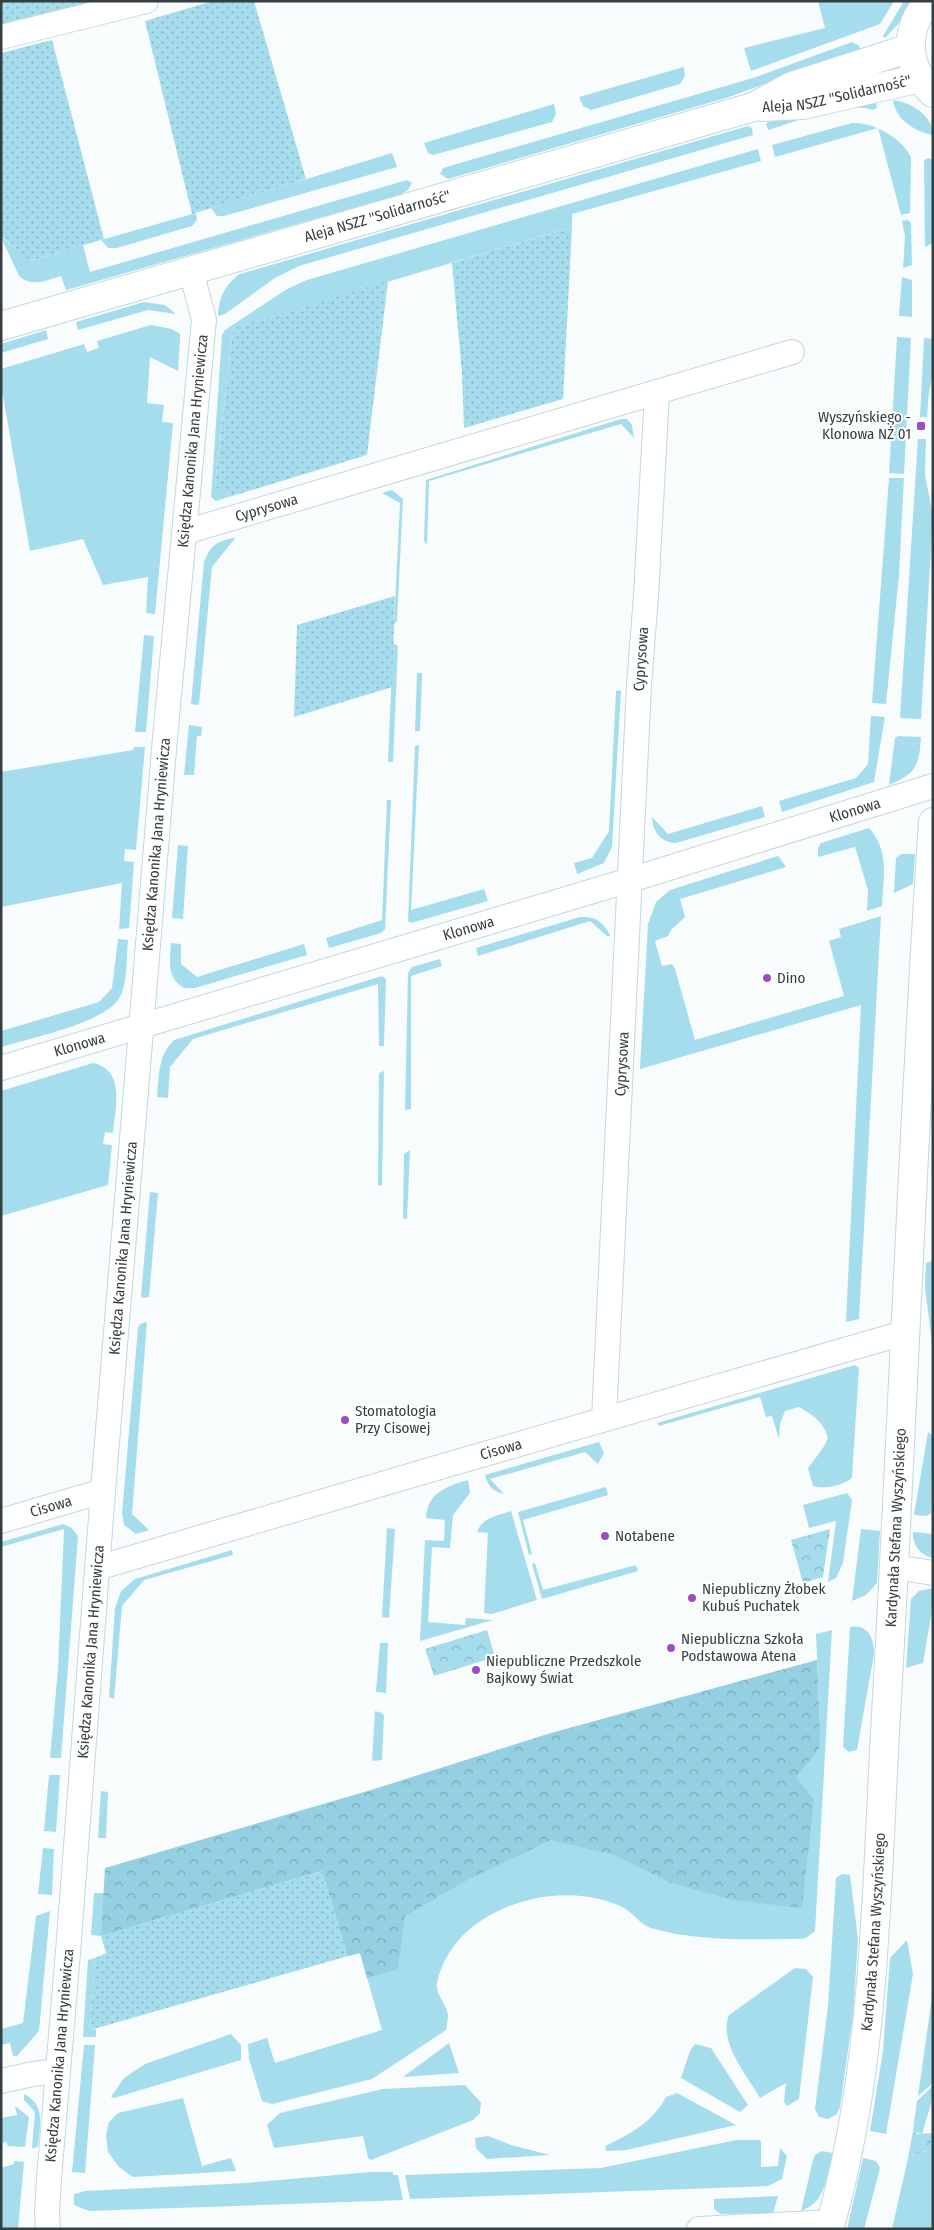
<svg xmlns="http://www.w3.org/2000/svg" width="934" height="2230" viewBox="0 0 934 2230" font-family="'Fira Sans Condensed',sans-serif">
  <defs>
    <pattern id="forest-crowns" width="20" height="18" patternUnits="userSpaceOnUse" patternTransform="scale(1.25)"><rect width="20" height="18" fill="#94d0e1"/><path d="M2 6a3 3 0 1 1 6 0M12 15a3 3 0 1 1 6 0" fill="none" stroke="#7aaab8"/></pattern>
    <pattern id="park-crowns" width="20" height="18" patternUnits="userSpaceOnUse" patternTransform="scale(1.25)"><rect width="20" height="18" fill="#a6dded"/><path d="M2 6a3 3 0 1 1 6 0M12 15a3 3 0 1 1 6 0" fill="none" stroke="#88b5c1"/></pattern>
    <pattern id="garden-dots" width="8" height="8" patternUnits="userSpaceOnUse" patternTransform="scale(1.25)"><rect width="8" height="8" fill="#a6dded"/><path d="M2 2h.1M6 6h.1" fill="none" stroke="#88b5c1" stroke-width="1.8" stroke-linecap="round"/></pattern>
  </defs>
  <rect width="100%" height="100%" fill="#f8fcfd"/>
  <path fill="#a6dded" d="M818,1h76l-14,23 -129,47 -7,-23 81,-20z
    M904,1h8l-13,22 -14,15 -2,-2z
    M852,42l6,3 3,4 -132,48 -281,82 -8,-5 3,-6 310,-90z
    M684,67l1,9 -5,8 -89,26 -8,-4 -4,-9z
    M875,98l2,10 -4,2c-27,-10 -78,12 -105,20l-2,-6 2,-2z
    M893,100c17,2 40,15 40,35 -18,-3 -38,-16 -40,-35z
    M554,104l2,10 -4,8 -119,33 -5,-2 -4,-10z
    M852,123c21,-1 49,14 59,34l-1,56 -9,2 -23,-87 -103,29 -3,-12z
    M748,126l4,2 1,7 -454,131 -24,12 -50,36 -7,2c1,-18 6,-31 22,-42z
    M758,149l3,12 -189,53v13l-339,101 -18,157 14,12 -13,4 -5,-4 11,-162 3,-5 62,-41 20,-9z
    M392,153l5,14 -173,49h-7l-6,-8z
    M928,158l5,2v83l-8,4 -1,-87z
    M407,180l5,3 -5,8 -8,4 -333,95 -5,-14c-14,4 -29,12 -42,0l-18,-39 30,24 52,-16 7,27z
    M196,213l1,7 -5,6 -75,22h-9l-7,-8z
    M908,220l3,3 1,42 -9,3 2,-32 -3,-15z
    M902,277l10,3v37l-13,-1z
    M144,302l21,3 11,9 -28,-4 -70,20 -2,-8z
    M151,325l21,4 8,5v5l-2,32 -28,-14 -3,46 17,2 -2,17 11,1 -18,191 -9,-1 2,-36 -45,8 -20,-46 -53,12 -27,-155h-2v-27l83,-25 3,8 12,-4 -2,-7z
    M46,330l2,9 -47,14v-9z
    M897,337l14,1 -7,136 -15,-1z
    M924,338l9,1v34l-4,19 -2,25h-7z
    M621,419h6l5,6 2,13 -13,-14 -192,57 -2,64 -3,-4 2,-61z
    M918,439h8l-1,36 8,41 -12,203 -21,-1z
    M889,478h15l-5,97 -13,129 -14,-1z
    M392,490l11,9 -6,122 -3,3 6,-121 -18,-10z
    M236,537l-24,30 -13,138 -8,-1 13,-142c8,-19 13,-20 32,-25z
    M144,635l10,1 -8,96h-11z
    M393,643l5,3 -5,116h-5z
    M417,673h5v5l-2,53h-5z
    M621,690l-9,157 -8,16 -27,11 -3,-11 18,-5 17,-27 7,-140z
    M871,716l14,1 -11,65 -92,30 -3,-11 77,-23 12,-14z
    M189,725l13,2 -1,9h-4l-3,39h-10z
    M898,736l23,1c-2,29 -4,36 -32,48l6,-47z
    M419,745l-8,165 73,-21 4,12 -77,22 -3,-2 7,-175z
    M134,747h11l-9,103 -11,-1 -1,12 10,1 -5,66 -10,1 3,-46 -121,24v-135l132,-22z
    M387,800h4l-6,129 -4,4 -52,15 -3,-10 56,-18z
    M762,806l3,11 -89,26c-16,-1 -23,-11 -24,-26l16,17z
    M869,828c21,23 14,50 13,78l-15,5 1,-21 -13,-43 -37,10v-9l3,-5z
    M178,845l10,1 -5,73 -11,-1z
    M901,854h14l-2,30 -19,9 2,-35z
    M778,856l8,11 -106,32 5,18 -14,13 -3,6 -13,5 7,25 10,-2 3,5 20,71 149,-44 -15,-55 12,-4 -2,-8 42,-13 -22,403 -13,3 15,-317 -221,64 8,-145 8,-22 14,-12z
    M580,917c16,-1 23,5 30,18l-2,2 -18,-16 -112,35 -2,-8z
    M118,939l10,1c-2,17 0,41 -8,57 -14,26 -90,41 -119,50v-16l98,-29 13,-14z
    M171,943l10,1v20l16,13 107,-33 3,11 -112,33h-11c-18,-11 -14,-26 -13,-45z
    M440,959l2,7 -31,10v133l-6,1 3,-137 4,-6z
    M382,976l4,3 -2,67h-5l-1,-62 -185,55 -23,28 -2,31 -11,-1c2,-21 1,-42 17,-57z
    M93,1063c33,7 22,45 20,70l-8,-1 -2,12 9,1 -4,40 -107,31v-125z
    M384,1071l-2,114 -4,1 1,-113z
    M410,1150l-3,69 -4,-1 1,-64z
    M150,1192l8,1 -9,104 -6,1 -2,-2z
    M933,1260v83h-1l-7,-55 1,-25z
    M147,1322l-15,192 17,16 -13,4 -12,-9 -2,-12 16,-185 2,-4z
    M855,1365l4,3 -7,109c-5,8 -31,13 -39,9l-5,-18 15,-20 5,-10c-5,-17 -14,-22 -29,-31l-14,4 -5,13 -1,15 -7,-23 -6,1 -6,-20 -101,29 -2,-3z
    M928,1432l5,4 -2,77 -4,3 -13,-1z
    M599,1442l5,11 -6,11 -13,-12 -95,27 14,15c-12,-3 -16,-8 -19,-19z
    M468,1480l2,13 -17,22 -3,33 -18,-1 -4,75 37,3 1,-7 27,2 -73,21 5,-101 19,1 1,-21 -19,-2c1,-25 21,-32 42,-38z
    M606,1487l2,8 -85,25 9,34 -3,1 -11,-43z
    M847,1493l5,7 -9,63 -7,15 -8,4 8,-61 -27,7 -6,-23z
    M511,1511l26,89 -45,14 -8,-1 4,-80 -11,-1c6,-15 20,-16 34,-21z
    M63,1524l9,4 6,8 -17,222h-11l8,-89 6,-140 -63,18v-5z
    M387,1528l8,1 -6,89 -7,-1z
    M861,1529l19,2 -3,52 -11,12 -14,6z
    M913,1532l20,2v24c-13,-3 -21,-13 -20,-26z
    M232,1550l1,5 -89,25 -22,26 -8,93 -5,-2 6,-89 6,-17 14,-12z
    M535,1563l8,27 93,-25 2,6 -96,28 -10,-35z
    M933,1588v17l-10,58 -17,5 5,-69 8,-8z
    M850,1627c18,-3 24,11 24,27l-17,96 -8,2 -6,-5z
    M832,1630l-17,301 -9,7 -8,1c-49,0 -99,3 -147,-11 -10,-3 -18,-15 -27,-20 -7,-4 -17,-7 -25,-9 -61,-15 -148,16 -162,84 -2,11 10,22 11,32 0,5 -1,10 -2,15l-74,49 -100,25 -10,-3 -13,-42 -1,-15 19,-6 8,25 107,-33 -22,-77 -12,3 -26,-85 498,-142 -4,-95z
    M380,1643h8l-2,50 -10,-1z
    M375,1711l7,2 2,3 -2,44 -10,1z
    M49,1775h11l-4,57 -12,-1z
    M101,1791l7,1 -2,46h-8z
    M43,1848l11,1 -2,46 -14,-1z
    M842,1874l8,1 8,64 -5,76 -13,92 -3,7 -9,5 -9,-2 -4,-8 13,-103 8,-128z
    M94,1893h10l-3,43 -10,-1z
    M50,1911l-11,120 -22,25h-4l-3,-13 -9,2v-16l22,-6 13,-107z
    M907,1940l6,34 -27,160 -16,-3 13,-80 7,-93z
    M95,1958l-5,72 6,-1v8h-13l5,-77z
    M795,1968l11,1 7,8 -14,122 -12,7 -3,-4 2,-19 -26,15c-13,-23 -42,-56 -31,-83z
    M933,1990v93l-15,13z
    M231,2034l10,11v15l-127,38 -3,-1 13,-19 21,-14z
    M449,2043l10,30 -56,4z
    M695,2044l16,4 37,57 -8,7 -59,-34 9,-27z
    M84,2045h11l-10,128 -13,-1z
    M465,2085l16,18 -1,10 -7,7 -102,40 -3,-2 -5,-22 -89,12 -7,-23 13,-12 103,-24z
    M933,2086v11l-11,37 -9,-3 4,-30z
    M677,2093l59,32 -110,25 -20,1 -1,-5c24,-11 48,-24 61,-49z
    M24,2094c22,11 16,31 14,52l-3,2h-3l3,-36 -11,-12z
    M183,2098l19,68 29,-8 5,13 -103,6 -14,-10 -11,-15 -2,-17 3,-13 9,-9z
    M15,2106l14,11 -4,30 -17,-1 -2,-4 -5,1v-25l16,-3z
    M488,2136l23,9 39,10 -63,4 -11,-11 -1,-10z
    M736,2140h24l1,3v24l17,-1 2,-18 7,8 -5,23 -14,7 -358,13 -5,-24 196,-7z
    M933,2150v79h-41l16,-71 9,-5z
    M822,2151l11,2c-7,23 -6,49 -32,58l12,-51 2,-5z
    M863,2158l13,3 4,7 -16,61h-17z
    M14,2161l10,1 -6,67h-17v-61l13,-4z
    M370,2172h23v3h5l5,25 -314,11 -15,-6v-11l11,-3 161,-8z
    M778,2196l-5,17 -52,1 -7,-5v-10z"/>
  <path fill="url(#forest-crowns)" d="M817,1660l3,69 -1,20 -23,28 18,23 -12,108 -69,-8 -62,-17 -57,-28 -63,-15 -82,39 -64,37 -7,53 -31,9 -7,-25 -12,3 -26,-85 -221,65 4,-68 266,-78 180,-57z"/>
  <path fill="url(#park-crowns)" d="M830,1529l-7,48 -20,6 -12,-43z
    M487,1630l8,27 -61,19 -9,-27z
    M913,2131l5,3 15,-1v17l-16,3 -9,5z"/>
  <path fill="url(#garden-dots)" d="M1,1h94l-94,23z
    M213,1h41l52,178 -114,35 -47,-193z
    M52,40l52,199 -74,22 -29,-25v-183z
    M572,227l-9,172 -99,29 -2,-55 -10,-110z
    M388,281l-21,174 -138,42 -14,-11 18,-158z
    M395,596l-3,91 -98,30 3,-92z
    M322,1871l26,85 -258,74 5,-72 11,-5 -5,-17z"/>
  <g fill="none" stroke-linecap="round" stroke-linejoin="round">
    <g stroke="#c2d7de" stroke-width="26">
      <g id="street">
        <path d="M1,37l145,-36"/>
        <path d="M657,392l135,-40"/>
        <path id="s1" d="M185,532l472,-140 -11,204 -7,89 -35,734"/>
        <path id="s2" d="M1,1068l629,-188 303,-94"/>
        <path id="s3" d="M1,1521l102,-30"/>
        <path d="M895,1567l38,6"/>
        <path id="s4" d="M97,1568l353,-104 457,-132"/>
        <path d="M1,2081l32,-7 24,-3"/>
        <path id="s5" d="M48,2229l-1,-19 2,-31 19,-227 35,-461 62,-753 39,-418 -13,-49"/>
        <path d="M699,2229l132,-7"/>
      </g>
    </g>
    <g stroke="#c2d7de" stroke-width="30">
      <g id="secondary">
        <path d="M930,1c-28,26 -24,68 3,92"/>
        <path id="s6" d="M762,107l41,-2 117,-27"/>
        <path id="s7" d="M1,326l752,-219 39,-21 118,-38"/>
        <path id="s8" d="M829,2229c48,-165 47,-344 57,-514 17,-297 27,-596 47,-893"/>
      </g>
    </g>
    <use href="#street" stroke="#fff" stroke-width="24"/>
    <use href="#secondary" stroke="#fff" stroke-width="28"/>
  </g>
  <g fill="#9b4ebf" stroke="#fff" stroke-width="2">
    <rect x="916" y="421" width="10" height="10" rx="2.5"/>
    <circle cx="767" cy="978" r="5"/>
    <circle cx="345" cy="1420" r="5"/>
    <circle cx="605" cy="1536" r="5"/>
    <circle cx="692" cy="1598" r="5"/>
    <circle cx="671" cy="1648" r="5"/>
    <circle cx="476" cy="1670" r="5"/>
  </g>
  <g text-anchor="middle" stroke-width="4" stroke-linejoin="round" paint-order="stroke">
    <g font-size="15" fill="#353e40" stroke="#fff">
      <text dy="5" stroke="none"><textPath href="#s6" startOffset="76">Aleja NSZZ "Solidarność"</textPath></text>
      <text dy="5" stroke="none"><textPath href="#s7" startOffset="392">Aleja NSZZ "Solidarność"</textPath></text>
      <text dy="5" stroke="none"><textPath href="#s5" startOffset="1794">Księdza Kanonika Jana Hryniewicza</textPath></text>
      <text dy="5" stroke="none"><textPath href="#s1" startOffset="85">Cyprysowa</textPath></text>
      <text transform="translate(641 659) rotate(-86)" y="5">Cyprysowa</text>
      <text dy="5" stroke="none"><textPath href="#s2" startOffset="892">Klonowa</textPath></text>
      <text dy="5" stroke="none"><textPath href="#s5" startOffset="1389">Księdza Kanonika Jana Hryniewicza</textPath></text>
      <text dy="5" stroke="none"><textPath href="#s2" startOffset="488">Klonowa</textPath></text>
      <text dy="5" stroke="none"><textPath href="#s2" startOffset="82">Klonowa</textPath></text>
      <text transform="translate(622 1064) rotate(-87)" y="5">Cyprysowa</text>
      <text dy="5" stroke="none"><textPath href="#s5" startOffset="984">Księdza Kanonika Jana Hryniewicza</textPath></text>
      <text dy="5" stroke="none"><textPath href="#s4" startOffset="421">Cisowa</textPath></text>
      <text dy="5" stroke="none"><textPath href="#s3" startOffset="52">Cisowa</textPath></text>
      <text dy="5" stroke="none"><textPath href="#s8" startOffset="706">Kardynała Stefana Wyszyńskiego</textPath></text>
      <text dy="5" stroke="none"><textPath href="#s5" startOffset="579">Księdza Kanonika Jana Hryniewicza</textPath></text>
      <text dy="5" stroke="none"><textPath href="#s8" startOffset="301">Kardynała Stefana Wyszyńskiego</textPath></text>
      <text dy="5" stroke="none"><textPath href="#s5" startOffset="174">Księdza Kanonika Jana Hryniewicza</textPath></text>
    </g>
    <g font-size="15" fill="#353e40" stroke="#fff" text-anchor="start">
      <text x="911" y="422" text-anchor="end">Wyszyńskiego -<tspan x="911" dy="17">Klonowa NŻ 01</tspan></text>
      <text x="777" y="983">Dino</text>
      <text x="355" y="1416">Stomatologia<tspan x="355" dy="17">Przy Cisowej</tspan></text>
      <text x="615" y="1541">Notabene</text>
      <text x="702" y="1594">Niepubliczny Żłobek<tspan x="702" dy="17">Kubuś Puchatek</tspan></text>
      <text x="681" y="1644">Niepubliczna Szkoła<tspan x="681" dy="17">Podstawowa Atena</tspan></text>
      <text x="486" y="1666">Niepubliczne Przedszkole<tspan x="486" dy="17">Bajkowy Świat</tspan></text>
    </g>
  </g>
  <rect width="934" height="2230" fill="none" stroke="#353e40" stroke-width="5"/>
</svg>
